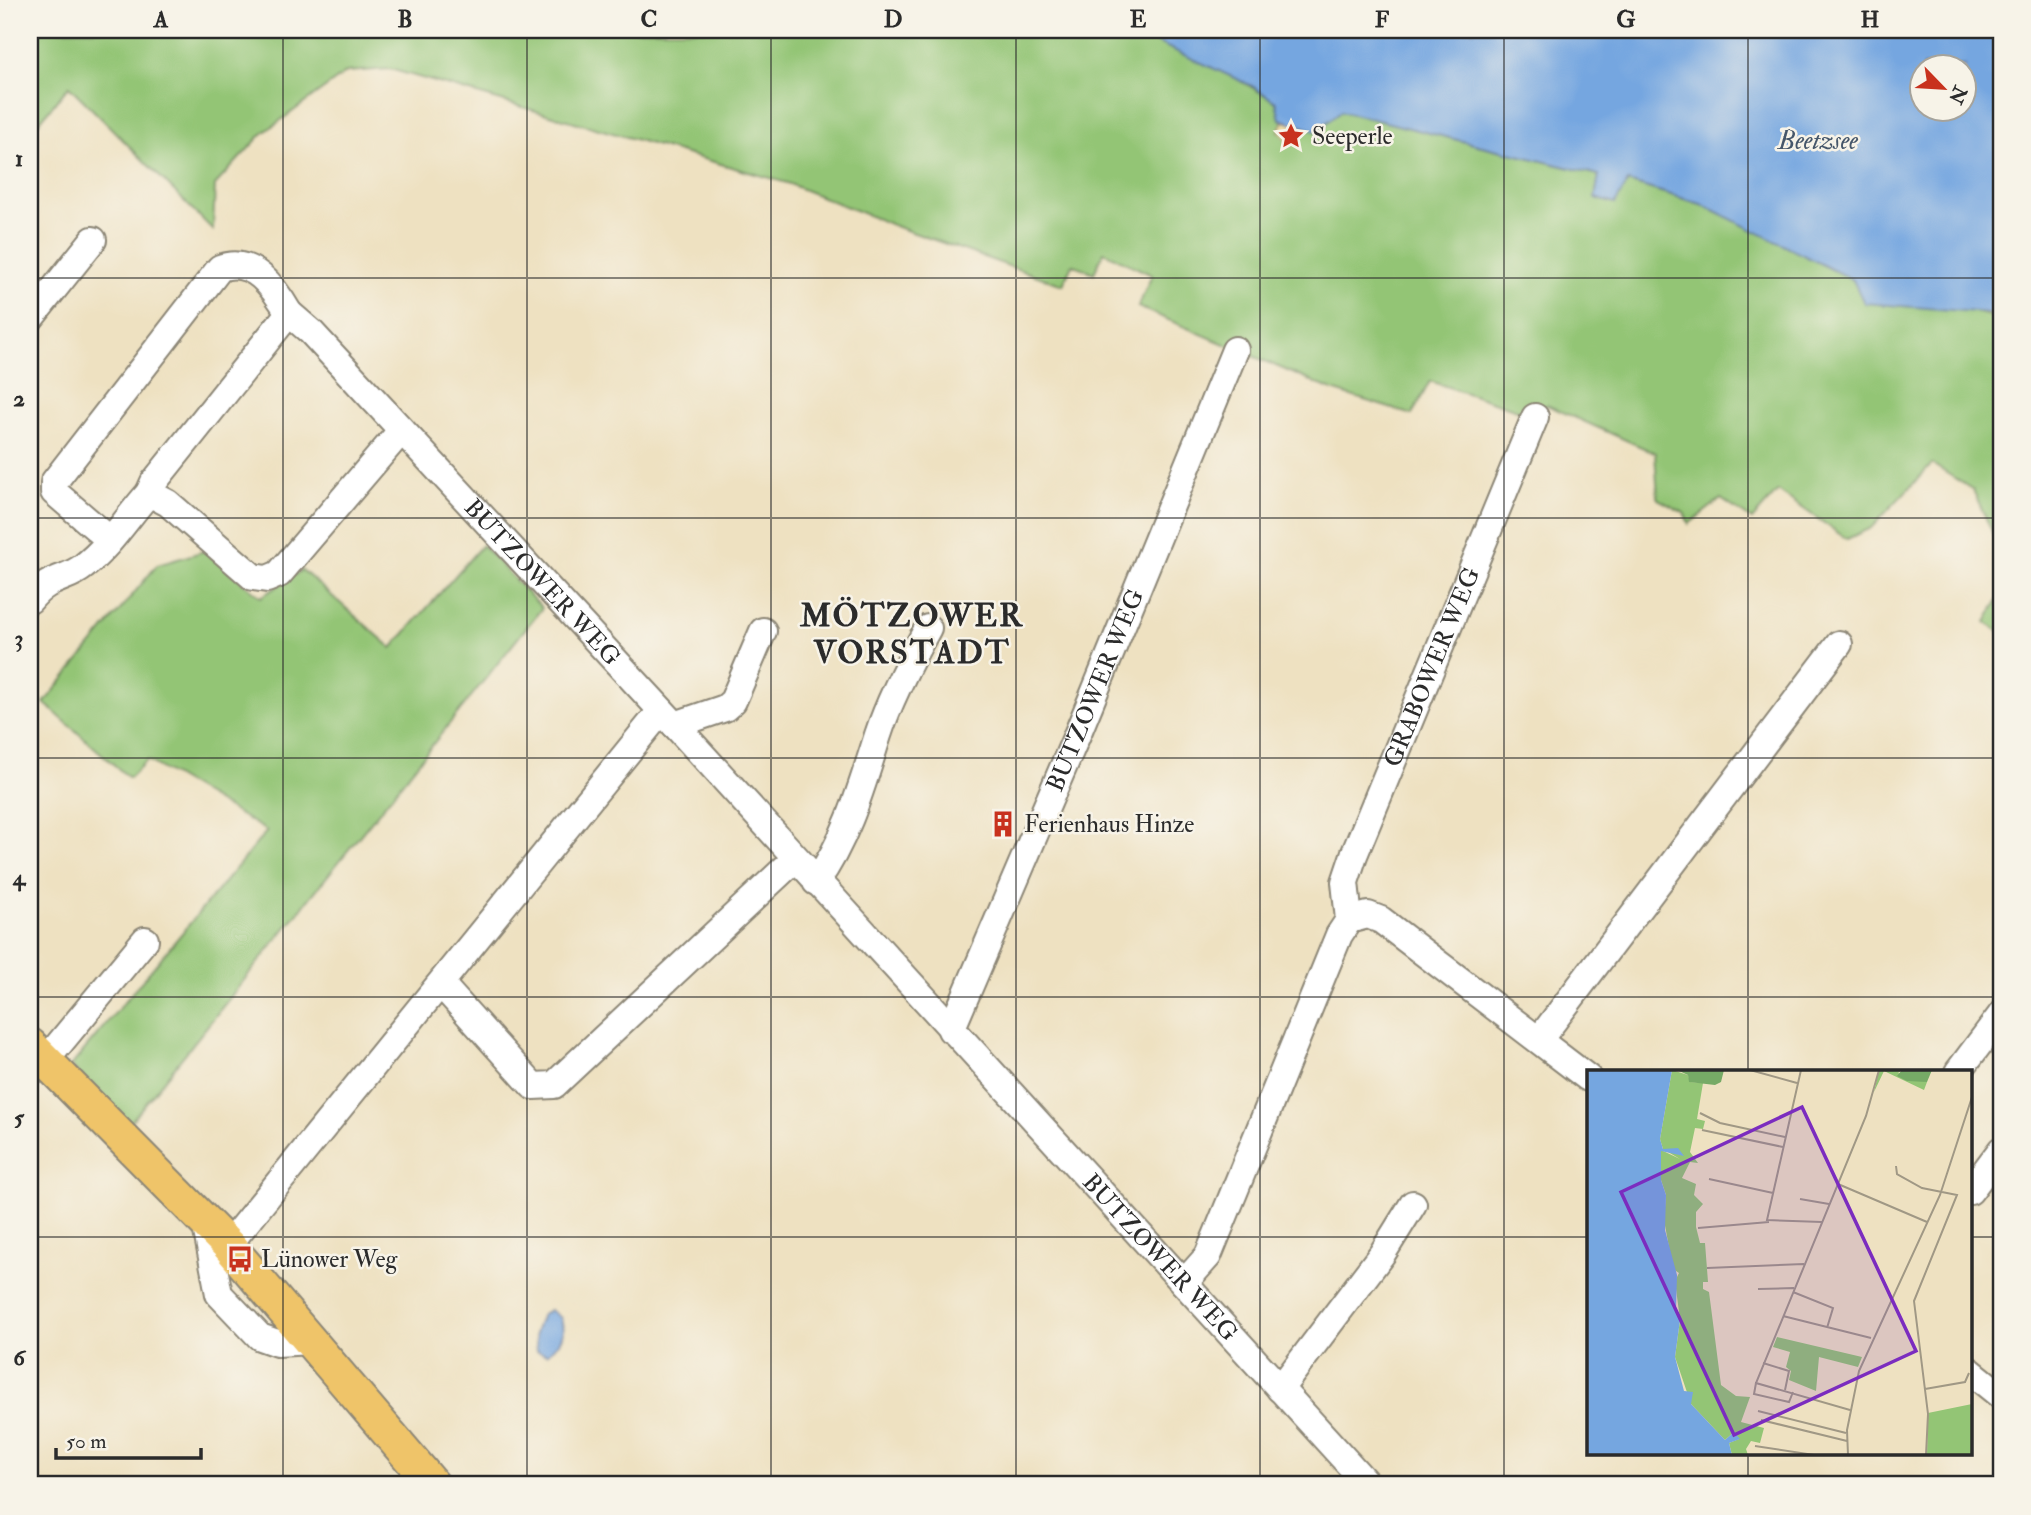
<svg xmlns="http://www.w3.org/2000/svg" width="2031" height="1515" viewBox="0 0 2031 1515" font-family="'IM FELL Double Pica',serif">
  <rect width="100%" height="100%" fill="#f7f3e8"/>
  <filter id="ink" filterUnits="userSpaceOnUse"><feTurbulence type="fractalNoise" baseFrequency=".0143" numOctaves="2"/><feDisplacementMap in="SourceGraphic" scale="14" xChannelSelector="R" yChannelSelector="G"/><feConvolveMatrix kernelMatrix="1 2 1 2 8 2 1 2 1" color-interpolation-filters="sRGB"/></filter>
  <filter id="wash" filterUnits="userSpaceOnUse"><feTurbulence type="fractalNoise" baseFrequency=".00686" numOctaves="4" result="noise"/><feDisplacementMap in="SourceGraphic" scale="28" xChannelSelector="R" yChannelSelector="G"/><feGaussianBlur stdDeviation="1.57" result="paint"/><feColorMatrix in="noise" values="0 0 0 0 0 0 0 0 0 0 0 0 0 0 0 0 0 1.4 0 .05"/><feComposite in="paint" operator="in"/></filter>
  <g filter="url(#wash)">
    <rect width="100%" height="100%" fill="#eee1c1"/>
    <path fill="#93c575" stroke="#5f7850" stroke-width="2" d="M30,30h1038l6,10c7,-3 16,-10 25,-10 44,-4 140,48 177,72l4,17 4,2 -5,10 17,11 9,-15 11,4 25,-20 258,64 -4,23 20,6 12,-22 74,22 153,76 147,39v232l-28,-61 -41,-26 -61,64 -24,11 -69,-48 -26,29 -31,-21 -32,25 -5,-11 -26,-14 -3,-46 -108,-48 -18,9 -99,-33 -18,34 -80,-25 -194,-83 14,-32 -48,-23 -10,21 -22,-9 -9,21 -163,-57 -113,-45 -397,-114 -43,3 -85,62 -47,51 -2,45 -144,-144 -39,47z
      M482,545l60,63 -414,517 -57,-59 196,-235 -120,-71 -18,18 -85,-75 113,-138 47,-14 57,46 41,-27 90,78z
      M2001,595v38l-15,-11z"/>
    <path fill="#eeda9e" stroke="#8c8264" stroke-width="2" d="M1284,121l21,6 -9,15 -8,1 -9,-13z"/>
    <path fill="#75a6e0" stroke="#506886" stroke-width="2" fill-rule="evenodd" d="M1102,30h899v289l-13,-6 -124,-10 -11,-23 -152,-76 -73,-22 -13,22 -20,-6 4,-23 -258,-64 -25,20 -36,-12 -4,-17 -24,-16 -105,-48zM1923,66h42v42h-42z
      M550,1310l11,8c5,18 0,24 -14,36l-10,-3 -2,-18 7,-19z"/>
  </g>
  <g filter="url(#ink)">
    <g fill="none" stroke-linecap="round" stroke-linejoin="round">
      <g stroke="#8c8676" stroke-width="30">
        <g id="minor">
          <path d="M30,319l63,-79"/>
          <path d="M149,493l19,10 85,74 14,2 12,-5 122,-143"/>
          <path d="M109,539l-55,-47v-10l166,-214c32,-12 54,19 69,45"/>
          <path id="s1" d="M30,600c20,-25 36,-19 54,-34 25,-19 44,-50 65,-73l5,-11 135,-169 22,19 364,393 693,760"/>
          <path d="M675,725l50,-17 8,-7 30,-70"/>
          <path d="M816,882c31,-43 46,-97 62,-147 12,-37 31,-73 50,-107"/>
          <path id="s2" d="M1349,920l-4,-38 9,-27 181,-438"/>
          <path d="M441,984l92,102 21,-1 241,-226"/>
          <path id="s3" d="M951,1030l126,-295 158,-385"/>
          <path d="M1539,1040l300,-396"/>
          <path d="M46,1060l99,-120"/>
          <path d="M1958,1072l43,-57"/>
          <path d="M1970,1191l31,-41"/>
          <path d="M205,1221l14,73 41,43 17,6 34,-2"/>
          <path d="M228,1245l433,-534"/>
          <path d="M1184,1283l24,-27 131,-321 10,-15 19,-5 13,5 207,158"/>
          <path d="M1970,1371l31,25"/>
          <path d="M1280,1389l102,-135 31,-50"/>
        </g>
      </g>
      <g stroke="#8c8676" stroke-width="37">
        <path id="major" d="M30,1045l198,200 205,240"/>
      </g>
      <use href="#minor" stroke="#fff" stroke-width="26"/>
      <use href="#major" stroke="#efc469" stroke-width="33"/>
    </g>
  </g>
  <path fill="none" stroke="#2b2b2b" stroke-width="2" stroke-opacity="0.55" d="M283,30v1455M527,30v1455M771,30v1455M1016,30v1455M1260,30v1455M1504,30v1455M1748,30v1042M30,278h1971M30,518h1971M30,758h1971M30,997h1971M30,1237h1558M1970,1237h31M1748,1454v31"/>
  <defs>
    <g id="sight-bare" transform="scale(2.1)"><path d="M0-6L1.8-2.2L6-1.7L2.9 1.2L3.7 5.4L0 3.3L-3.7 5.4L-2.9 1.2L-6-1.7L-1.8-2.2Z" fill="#c8321e" stroke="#f7f3e8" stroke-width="2.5" paint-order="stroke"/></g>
    <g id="building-bare" transform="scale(2.1)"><path d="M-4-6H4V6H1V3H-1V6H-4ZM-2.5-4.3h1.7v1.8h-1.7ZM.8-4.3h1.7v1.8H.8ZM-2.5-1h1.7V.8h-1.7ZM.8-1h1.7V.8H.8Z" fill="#c8321e" stroke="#f7f3e8" stroke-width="2.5" paint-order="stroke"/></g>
    <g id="bus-bare" transform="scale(2.1)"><path d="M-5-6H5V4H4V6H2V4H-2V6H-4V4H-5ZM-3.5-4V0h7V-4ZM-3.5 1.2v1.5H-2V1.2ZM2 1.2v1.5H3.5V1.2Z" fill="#c8321e" stroke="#f7f3e8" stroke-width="2.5" paint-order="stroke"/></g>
  </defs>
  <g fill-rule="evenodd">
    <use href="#sight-bare" x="1291" y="136"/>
    <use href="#building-bare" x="1003" y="824"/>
    <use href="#bus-bare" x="240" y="1259"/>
  </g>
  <g text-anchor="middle" stroke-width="5" stroke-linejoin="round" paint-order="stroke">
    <g font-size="24" fill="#2b2b2b" stroke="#f7f3e8" text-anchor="start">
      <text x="1312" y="144">Seeperle</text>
      <text x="1024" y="832">Ferienhaus Hinze</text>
      <text x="261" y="1267">Lünower Weg</text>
    </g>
    <g font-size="24" fill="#2b2b2b" stroke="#f7f3e8">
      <text dy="8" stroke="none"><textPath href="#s1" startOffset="761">BUTZOWER WEG</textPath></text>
      <text dy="8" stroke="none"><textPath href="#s2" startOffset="270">GRABOWER WEG</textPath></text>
      <text dy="8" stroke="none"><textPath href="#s3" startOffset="369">BUTZOWER WEG</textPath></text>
      <text dy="8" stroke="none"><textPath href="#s1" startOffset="1676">BUTZOWER WEG</textPath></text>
    </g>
    <g font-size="26" font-style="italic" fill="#45566a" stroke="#f7f3e8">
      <text x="1818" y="149">Beetzsee</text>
    </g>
    <g font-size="32" font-weight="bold" letter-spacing="2" fill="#2b2b2b" stroke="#f7f3e8">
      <text x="912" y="626">MÖTZOWER<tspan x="912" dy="37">VORSTADT</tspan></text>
    </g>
  </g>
  <g transform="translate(1587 1070)">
    <rect width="385" height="385" fill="#eee1c1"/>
    <path d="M85,0l16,5 2,7 13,1 -6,36 8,2 -2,8 -8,-1 -5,24 8,11 -8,-1 -8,16 14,6 -2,11 9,9 -7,8v15l4,16h5l3,39h-5v7l6,3 12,93 15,11 14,1 -9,25 23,6 -4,15 -9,-2 -5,8 2,6h-16l-3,-12 10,-4 -5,-7 -9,8 -34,-36 -16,-47 5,-37 -5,-39 4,-8 -6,-4 -9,-49 2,-25 -5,-15v-30l19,9 -17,-10 -3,-10zM292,0h23l-4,3 29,9 -3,8 -40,-19 -10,21zM190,267l85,20 -4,10 -39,-10 -3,34 -27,-11 2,-9 -5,-4 4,-15 -17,-5zM385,334v51h-45l1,-42z" fill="#93c575"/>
    <path d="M90,0h47l-3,12 -6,3 -26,-3 -1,-7zM315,0l4,1 26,-1 -5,12 -20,-1 -10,-5z" fill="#76aa66"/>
    <path d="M0,0h85l-12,69 3,10 15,-1 6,8 -23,-5v29l5,15 -1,35 12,45 -1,34 4,11 -5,37 9,34 9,1 -2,12 34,36 9,-8 6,7 -11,4 3,12h-145z" fill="#75a6e0"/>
    <path fill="none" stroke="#a09885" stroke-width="2" d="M163,0l47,13M214,0l-34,150 55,2M113,43l20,10 65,14M115,60l81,17M309,96l1,8 25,14 35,7 -43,106 14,113 -2,41M122,109l64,14M251,114l89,38M213,129l29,5M111,158l71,-6M120,198l97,-4M171,219l36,-1M206,222l40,16 -6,20M196,246l88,22M176,293l26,8 -4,19M169,313l-2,11 35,8 4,-10M338,319l40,-7 4,-9M263,340l-94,-27 110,-267 13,-46M171,341l88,22M174,350l86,21M168,376l59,9M261,385l-1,-25 12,-59 81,-176 32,-98"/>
    <path fill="#7b2cbf" fill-opacity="0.15" stroke="#7b2cbf" stroke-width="3.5" d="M215,37l114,244 -182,84 -113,-243z"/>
    <rect width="385" height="385" fill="none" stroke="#2b2b2b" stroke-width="3.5"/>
  </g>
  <rect width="2031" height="1515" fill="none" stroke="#f7f3e8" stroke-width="77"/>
  <g transform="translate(1943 88) rotate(115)"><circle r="33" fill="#f7f3e8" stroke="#a5a39c" stroke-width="2"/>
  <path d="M0-5L12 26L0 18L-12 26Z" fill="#c8321e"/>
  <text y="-10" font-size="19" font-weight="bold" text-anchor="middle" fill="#2b2b2b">N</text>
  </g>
  <path d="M56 1448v10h145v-10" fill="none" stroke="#2b2b2b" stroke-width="3.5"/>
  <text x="66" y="1448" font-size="21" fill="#2b2b2b" stroke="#f7f3e8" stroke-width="5" paint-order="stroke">50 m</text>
  <rect x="38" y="38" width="1955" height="1438" fill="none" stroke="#2b2b2b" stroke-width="2.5"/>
  <g font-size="23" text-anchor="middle" font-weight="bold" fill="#2b2b2b">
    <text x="161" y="27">A</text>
    <text x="405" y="27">B</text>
    <text x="649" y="27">C</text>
    <text x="893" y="27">D</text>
    <text x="1138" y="27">E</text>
    <text x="1382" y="27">F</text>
    <text x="1626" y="27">G</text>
    <text x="1870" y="27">H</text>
    <text x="19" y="166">1</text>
    <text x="19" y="406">2</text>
    <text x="19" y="646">3</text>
    <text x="19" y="885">4</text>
    <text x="19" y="1125">5</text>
    <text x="19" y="1365">6</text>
  </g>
</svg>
